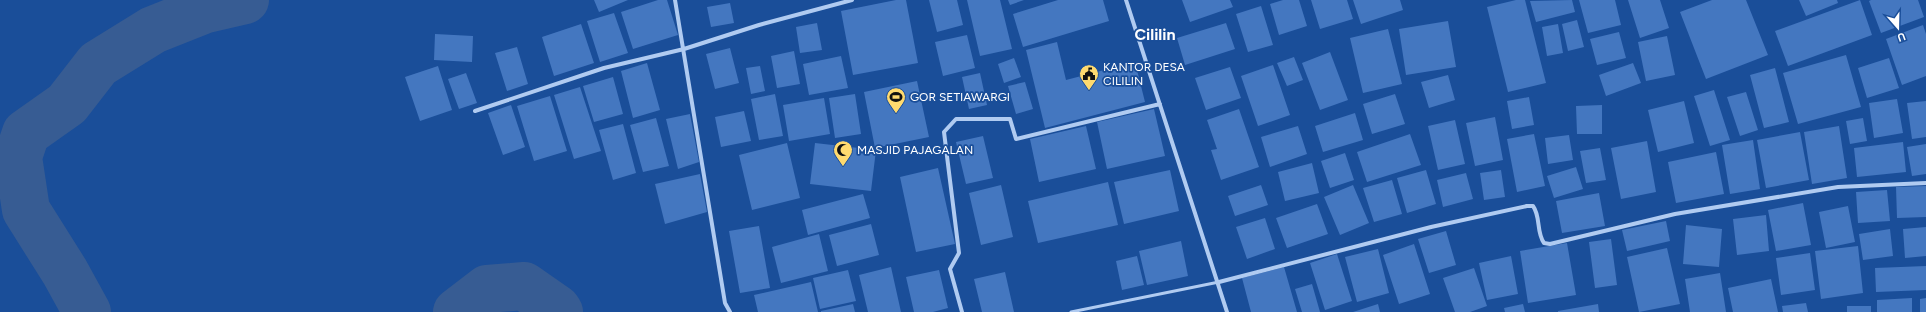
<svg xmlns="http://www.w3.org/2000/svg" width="1926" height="312" viewBox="0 0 1926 312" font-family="Figtree,sans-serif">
  <rect width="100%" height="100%" fill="#1a4e99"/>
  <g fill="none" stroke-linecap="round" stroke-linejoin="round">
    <path stroke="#375c93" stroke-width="48" d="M87,312l-22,-40 -39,-62 -8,-53 8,-24 41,-29 31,-40 55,-34 53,-21 39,-9
      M457,312l30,-23 37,-3 33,23 2,3"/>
  </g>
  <path fill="#4477c0" d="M594,0h34l-29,12z
    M658,0h9l11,35 -45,14 -12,-37z
    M896,0h10l12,63 -65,12 -12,-64z
    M929,0h28l6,25 -26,7z
    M967,0h33l12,49 -32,7z
    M1008,0h16l-14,5z
    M1058,0h45l6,21 -86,26 -10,-33z
    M1182,0h48l3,7 -43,15z
    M1283,0h16l8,26 -28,9 -9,-31z
    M1311,0h36l6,19 -33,10z
    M1353,0h47l3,10 -42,14z
    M1516,0h9l21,83 -38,9 -21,-85z
    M1572,0l3,12 -39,10 -6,-21z
    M1579,0h36l6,25 -33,8z
    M1628,0h32l9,28 -29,10z
    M1712,0h34l22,55 -62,24 -26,-67z
    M1799,0h38l1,3 -32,13z
    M1860,0l12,35 -84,31 -13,-35z
    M1871,0h47l6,17 -43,16 -12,-32z
    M730,3l4,20 -23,4 -4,-20z
    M1261,6l12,39 -25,7 -12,-38z
    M614,13l14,40 -28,9 -13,-41z
    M1577,20l7,27 -16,4 -6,-27z
    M1448,21l8,46 -50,8 -7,-46z
    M817,23l5,27 -22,3 -4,-26z
    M1226,23l9,26 -50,16 -8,-27z
    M581,24l13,39 -40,13 -12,-39z
    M1558,24l5,29 -16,3 -5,-29z
    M1923,25l3,9v42l-24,9 -16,-46z
    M1388,29l14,55 -39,9 -13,-55z
    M1619,32l7,26 -29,7 -7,-26z
    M435,34l38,2 -1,26 -38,-2z
    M967,35l8,33 -32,8 -8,-34z
    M1667,36l8,39 -29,6 -8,-39z
    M1057,42l9,38 69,-18 10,40 -100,26 -19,-78z
    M517,47l11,37 -21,7 -12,-38z
    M730,48l9,35 -24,6 -9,-35z
    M794,51l6,33 -23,4 -6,-32z
    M1330,52l18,48 -28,10 -18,-47z
    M1846,55l15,52 -63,17 -15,-51z
    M841,56l7,32 -39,7 -6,-31z
    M1294,57l9,23 -16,6 -10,-23z
    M1014,58l7,19 -17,6 -6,-19z
    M1889,58l10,30 -32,10 -9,-30z
    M647,63l13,47 -27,8 -12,-47z
    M1633,63l8,20 -35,13 -7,-21z
    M1273,65l17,50 -32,11 -17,-50z
    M438,66l14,44 -32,11 -15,-44z
    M760,66l5,25 -14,3 -5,-26z
    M1230,67l11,31 -35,12 -11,-32z
    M1775,68l14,54 -25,6 -14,-53z
    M466,73l11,30 -18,6 -11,-30z
    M980,73l7,32 -18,4 -7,-32z
    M1448,75l7,25 -26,8 -8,-26z
    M613,77l10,37 -29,8 -11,-36z
    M917,81l12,56 -54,11 -11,-56z
    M1025,82l8,27 -17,5 -8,-28z
    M580,87l21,64 -27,8 -20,-64z
    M1714,90l16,50 -20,6 -16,-50z
    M1746,92l12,38 -18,6 -13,-39z
    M775,94l8,42 -24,4 -8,-41z
    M855,94l6,40 -26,4 -6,-40z
    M1395,94l10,30 -33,10 -9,-30z
    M550,96l17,55 -33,10 -17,-55z
    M1529,97l5,28 -22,4 -5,-28z
    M824,98l6,36 -41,7 -6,-36z
    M1897,99l6,34 -29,5 -5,-35z
    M1684,101l10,42 -36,9 -10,-42z
    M1926,101v36l-14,2 -5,-36z
    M511,105l14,42 -22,8 -15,-42z
    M1602,105v29h-25l-1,-28z
    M1154,109l11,47 -58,13 -10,-47z
    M1239,109l20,58 -38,13 -10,-30 6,-1 -10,-29z
    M744,111l7,30 -30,6 -6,-30z
    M1355,113l8,27 -40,12 -8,-26z
    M690,114l9,48 -21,7 -12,-50z
    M1495,117l8,43 -28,6 -9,-43z
    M656,118l13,48 -26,6 -13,-47z
    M1863,118l4,23 -17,3 -4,-23z
    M1455,120l10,44 -27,6 -10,-44z
    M623,124l13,49 -23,7 -14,-50z
    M1086,126l10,43 -57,13 -9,-43z
    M1298,126l9,28 -37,13 -9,-30z
    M1839,126l8,52 -35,6 -8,-52z
    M1800,132l9,48 -43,8 -9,-48z
    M1410,134l11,31 -54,17 -10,-30z
    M1534,134l11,52 -28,6 -10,-53z
    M1569,135l4,25 -25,4 -3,-26z
    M983,136l10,42 -27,6 -10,-42z
    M1753,140l7,49 -30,5 -8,-49z
    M1647,141l9,51 -35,7 -10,-51z
    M1903,142l3,30 -49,5 -3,-29z
    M787,143l13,55 -48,12 -13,-55z
    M815,143l61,7 -5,41 -61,-7z
    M1926,144v30l-14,2 -5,-29z
    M1600,148l6,32 -20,3 -6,-32z
    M1716,152l8,42 -48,9 -8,-41z
    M1345,153l9,27 -24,8 -9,-27z
    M1312,163l7,30 -34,8 -7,-29z
    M1576,167l7,22 -29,9 -7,-22z
    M938,168l17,76 -39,8 -16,-75z
    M1170,170l9,41 -55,13 -10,-42z
    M1426,170l10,34 -29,9 -10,-35z
    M1501,170l4,27 -21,3 -4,-27z
    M1466,173l7,26 -30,8 -6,-27z
    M700,174l7,38 -42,12 -10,-40z
    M1392,180l10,34 -28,8 -11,-34z
    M1108,182l10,43 -80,18 -10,-42z
    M1001,185l12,52 -32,8 -12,-52z
    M1261,185l7,20 -33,11 -7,-20z
    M1353,185l16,38 -29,12 -16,-38z
    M1926,186v31l-29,1 -1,-31z
    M1887,190l3,31 -32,2 -2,-31z
    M1599,193l6,33 -43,7 -6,-32z
    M863,194l7,24 -62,17 -6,-25z
    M1803,203l8,42 -35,6 -8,-41z
    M1317,204l11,30 -41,14 -11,-30z
    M1848,206l7,36 -29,6 -7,-36z
    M1766,215l3,36 -32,4 -4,-36z
    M1265,218l10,31 -28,10 -11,-32z
    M1666,221l4,20 -43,10 -5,-21z
    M871,224l8,31 -42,11 -8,-31z
    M1686,225l36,4 -3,38 -36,-3z
    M759,226l11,62 -30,5 -11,-62z
    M1926,227v29l-21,2 -2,-29z
    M1890,229l3,27 -30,4 -4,-26z
    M1446,231l10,34 -27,8 -11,-34z
    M819,234l9,37 -47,12 -9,-36z
    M1611,239l6,46 -22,3 -6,-46z
    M1181,241l7,35 -41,9 -8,-34z
    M1567,243l9,52 -48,8 -8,-52z
    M1414,244l16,50 -31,10 -16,-49z
    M1858,246l5,47 -42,6 -6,-48z
    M1667,248l13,56 -41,8 -12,-55z
    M1378,249l11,44 -32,9 -12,-45z
    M1810,253l5,37 -34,5 -5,-37z
    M1337,254l15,47 -27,9 -15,-47z
    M1137,256l7,29 -22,5 -6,-29z
    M1511,256l7,38 -31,6 -8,-37z
    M1926,266v24l-50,2 -1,-24z
    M891,267l10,45h-33l-9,-37z
    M1284,267l13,45h-46l-9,-34z
    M1474,268l13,38 -17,6h-15l-12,-34z
    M848,270l8,31 -36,8 -7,-31z
    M939,270l9,38 -15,4h-19l-8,-35z
    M1005,272l9,40h-32l-8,-33z
    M1720,273l6,39h-36l-5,-33z
    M1771,279l7,33h-45l-5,-24z
    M811,282l7,30h-60l-4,-17z
    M1312,284l8,28h-18l-7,-23z
    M1912,298v14h-35v-12z
    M1926,298v14h-6v-13z
    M1806,303l2,9h-25l-1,-6z
    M853,304l2,8h-34v-1z
    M1378,304l2,8h-27z
    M1523,304l2,8h-20l-1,-4z
    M1598,304l1,8h-41v-1z
    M1847,306h24v6h-24z"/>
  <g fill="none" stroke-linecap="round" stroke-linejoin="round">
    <path stroke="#b0cbf1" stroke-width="3" d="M1071,312l148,-30"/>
    <path stroke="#b0cbf1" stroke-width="4" d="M675,0l50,303 5,9
      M1126,0l101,312
      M475,111l129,-43 80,-19 75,-24 93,-25
      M1219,282l212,-55 96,-21h6c8,11 3,26 11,37l6,1 125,-30 163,-27 88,-4
      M962,312l-12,-43 9,-16 -15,-121 12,-13h54l6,20 144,-35"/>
  </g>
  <defs>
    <g id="civic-pin" transform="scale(1)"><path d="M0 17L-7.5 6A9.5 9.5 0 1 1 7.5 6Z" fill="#ffda6f" stroke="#1a4e99"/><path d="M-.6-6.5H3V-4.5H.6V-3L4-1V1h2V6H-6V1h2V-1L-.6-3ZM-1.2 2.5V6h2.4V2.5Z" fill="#111"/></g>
    <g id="stadium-pin" transform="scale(1)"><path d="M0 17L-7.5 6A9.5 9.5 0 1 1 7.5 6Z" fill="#ffda6f" stroke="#1a4e99"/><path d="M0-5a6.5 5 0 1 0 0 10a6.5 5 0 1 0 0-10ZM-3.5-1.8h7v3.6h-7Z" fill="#111"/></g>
    <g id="mosque-pin" transform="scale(1)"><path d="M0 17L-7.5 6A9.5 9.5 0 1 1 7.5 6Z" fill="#ffda6f" stroke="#1a4e99"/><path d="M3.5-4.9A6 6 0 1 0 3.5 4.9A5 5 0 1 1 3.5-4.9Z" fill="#111"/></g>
  </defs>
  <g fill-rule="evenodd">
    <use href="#civic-pin" x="1089" y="74"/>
    <use href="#stadium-pin" x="896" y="97"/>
    <use href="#mosque-pin" x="843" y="150"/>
  </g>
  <g text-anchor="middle" stroke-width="3.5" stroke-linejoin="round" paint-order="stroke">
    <g font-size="12" fill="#fff" stroke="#1a4e99" text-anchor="start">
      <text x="1103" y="71">KANTOR DESA<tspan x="1103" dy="14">CILILIN</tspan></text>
      <text x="910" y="101">GOR SETIAWARGI</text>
      <text x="857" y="154">MASJID PAJAGALAN</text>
    </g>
    <g font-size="16" font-weight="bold" fill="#fff" stroke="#1a4e99">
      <text x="1155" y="40">Cililin</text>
    </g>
  </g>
  <g transform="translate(1898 28) rotate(160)" stroke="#1a4e99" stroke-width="3" paint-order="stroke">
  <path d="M0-3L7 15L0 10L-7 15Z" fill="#ffffff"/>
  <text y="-6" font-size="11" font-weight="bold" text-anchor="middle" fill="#ffffff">U</text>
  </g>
</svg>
